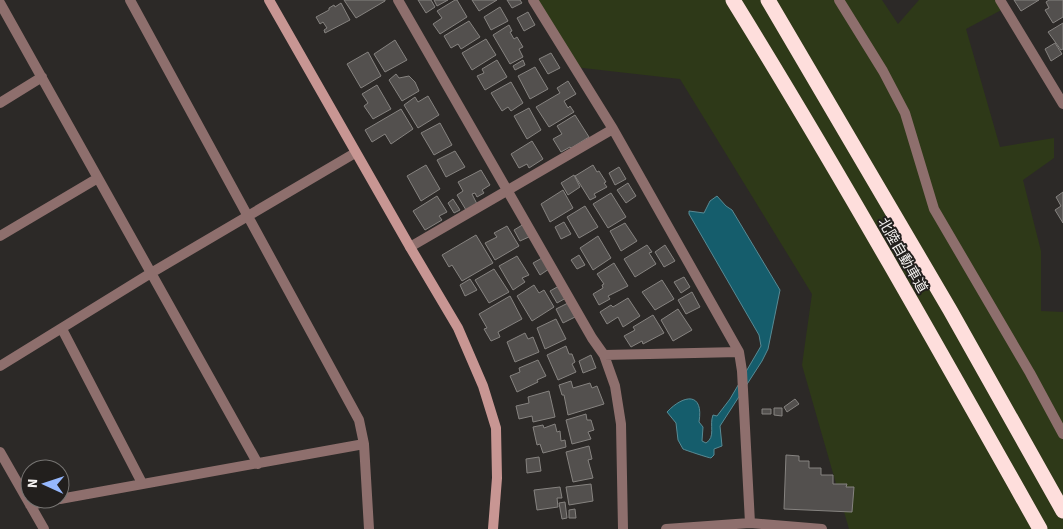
<svg xmlns="http://www.w3.org/2000/svg" width="1063" height="529" viewBox="0 0 1063 529" font-family="'Source Sans 3','Noto Sans JP',sans-serif">
  <rect width="100%" height="100%" fill="#2c2927"/>
  <path fill="#2e3918" d="M533,0h349l16,24 21,-24h81l5,8 -39,21 34,118 54,-9v20l-31,22 18,71v60l22,1v217h-214l-47,-164 10,-71 -132,-215 -106,-12z"/>
  <path fill="#155d6c" stroke="#588a94" d="M717,196l9,10 6,4 48,80 -12,59 -6,12 -42,65 2,20 -8,3v6l-3,3c-2,0 -26,-8 -28,-9l-5,-9 -2,-17 -9,-11c17,-18 37,-20 32,10l4,5 -1,14 4,2c10,-6 3,-18 7,-28l4,1 13,-17 31,-53 -2,-11 -70,-121v-3l15,2 6,-12z"/>
  <path fill="#53504e" stroke="#868380" d="M344,0h41v1l-29,17z
    M418,0h13l4,7 -9,6z
    M434,0h14l-11,6z
    M455,0h2l10,17 -27,17 -7,-10 9,-6 -5,-7z
    M472,0h25l-18,11z
    M507,0h13l2,3 -10,5z
    M1014,0h25l-18,11z
    M1049,0h14v17l-10,6 -8,-13 4,-2 -3,-6z
    M341,3l9,17 -25,13 -1,-3 3,-2 -4,-6 -3,2 -4,-7 13,-7v-2l5,-3 1,2z
    M500,7l8,14 -17,9 -7,-13z
    M528,12l7,13 -11,6 -7,-13z
    M469,21l11,16 -19,12 -3,-5 -7,4 -7,-12z
    M1063,23v26l-2,1 -13,-18z
    M509,25l3,6 -2,1 4,7 3,-2 6,10 -4,2 4,8 -13,7 -17,-29z
    M486,39l10,16 -24,15 -10,-17z
    M395,40l12,20 -22,12 -11,-18z
    M1055,43l7,11 -11,7 -6,-12z
    M368,52l13,24 -20,12 -14,-24z
    M551,53l9,15 -12,6 -9,-15z
    M497,60l10,17 -22,13 -8,-14 7,-3 -2,-4z
    M523,60l2,5 -10,5 -2,-4z
    M535,67l13,22 -18,10 -12,-23z
    M396,74l3,4 10,-2 6,6 4,9 -17,10 -13,-21z
    M568,81l8,13 -12,7 4,7 2,-2 4,6 -25,15 -13,-20 24,-14 -3,-5z
    M511,82l12,21 -12,8 -3,-4 -6,4 -11,-18z
    M377,85l14,24 -18,10 -9,-13 4,-3 -6,-9z
    M428,96l11,19 -21,13 -14,-23 11,-8 3,5z
    M529,108l12,22 -14,9 -13,-23z
    M401,109l12,20 -22,15 -6,-10 -13,8 -7,-12z
    M575,115l14,22 -18,11 -1,-1 -9,5 -8,-13 9,-5 -5,-8z
    M440,123l12,22 -18,10 -13,-22z
    M532,141l11,18 -14,9 -2,-4 -8,4 -8,-14z
    M455,151l10,16 -19,10 -9,-17z
    M426,165l14,24 -19,12 -14,-25z
    M593,165l4,7 2,-1 7,11 -2,1 3,4 -13,7 2,3 -6,3 -15,-24z
    M619,167l7,12 -11,6 -6,-12z
    M481,170l9,15 -8,5 2,3 -7,4 -2,-4 -3,1 5,10 -11,6 -9,-15 6,-4 -5,-9z
    M574,175l6,12 -12,8 -7,-12z
    M628,183l8,13 -10,7 -9,-13z
    M563,190l10,18 -23,14 -9,-18z
    M1063,192v31l-8,-13 6,-4 -5,-9z
    M611,193l15,24 -18,11 -15,-24z
    M437,196l10,16 -8,4 3,4 -17,10 -12,-19z
    M453,199l7,11 -6,3 -6,-10z
    M585,206l13,21 -19,11 -12,-21z
    M564,222l7,12 -10,5 -6,-12z
    M625,223l12,18 -16,10 -11,-20z
    M524,224l7,12 -11,5 -6,-11z
    M507,226l12,20 -24,14 -10,-17 12,-6 -3,-4z
    M476,235l17,28 -31,18 -10,-16 -3,2 -7,-12z
    M598,236l13,22 -18,12 -13,-22z
    M647,245l5,7 -3,1 7,11 -21,13 -11,-18z
    M665,245l10,16 -11,6 -9,-15z
    M579,255l6,10 -8,4 -6,-9z
    M517,256l12,19 -7,3 3,4 -12,8 -14,-24z
    M542,258l7,11 -9,6 -7,-12z
    M614,263l14,23 -20,10 2,3 -11,6 -6,-11 10,-6 -1,-3 2,-1 -7,-10z
    M494,269l15,23 -20,11 -14,-23z
    M684,277l6,10 -9,6 -7,-11z
    M470,279l7,11 -12,6 -5,-11z
    M662,280l12,19 -19,11 -13,-18z
    M534,285l5,8 5,-3 10,17 -22,14 -15,-25z
    M559,286l7,12 -9,5 -7,-12z
    M692,292l8,15 -14,7 -8,-14z
    M510,296l12,23 -24,13 2,5 -9,4 -7,-12 3,-1 -8,-14z
    M628,298l12,18 -17,11 -5,-10 -11,7 -7,-12 11,-7 2,2z
    M568,303l7,14 -12,6 -7,-14z
    M678,309l14,21 -19,11 -12,-21z
    M653,315l11,18 -21,11 -1,-3 -11,6 -7,-11 11,-6 -2,-3z
    M556,319l10,20 -21,10 -8,-21z
    M525,333l3,6 5,-2 6,15 -24,10 -8,-20z
    M566,346l3,8h3l3,8 -3,2 4,8 -18,8 -11,-25z
    M591,355l5,13 -13,5 -4,-12z
    M538,360l8,16 -9,4 1,2 -21,10 -7,-16 10,-4 -1,-4z
    M571,381l2,7 17,-5 2,5 5,-2 7,18 -36,11 -4,-20h-2l-3,-10z
    M549,391l6,26 -22,5 -1,-6 -13,3 -3,-13 13,-3 -1,-6z
    M795,399l4,5 -12,8 -3,-5z
    M774,408h8v8l-8,-1z
    M762,409h9v5h-9z
    M586,414l1,6h4l3,10 -6,2 3,7 -19,5 -6,-24z
    M555,424l2,8 3,-1 1,10 4,-1 1,7 -23,6 -3,-9 -3,1 -4,-18 10,-2 1,3z
    M589,446l3,13 -4,1 5,18 -20,4 -7,-30z
    M786,455l13,1v5h10v7h12v7h12v9h14l-1,3h8l-2,25 -68,-3z
    M539,457l2,14 -14,2 -1,-14z
    M591,484l2,17 -24,4 -3,-18z
    M560,487l2,11h-5l1,9 -21,3 -3,-20z
    M565,502l2,16 -5,1 -3,-16z
    M575,509l1,9h-7v-8z"/>
  <g fill="none" stroke-linecap="round" stroke-linejoin="round">
    <path stroke="#8e6f6d" stroke-width="10" d="M130,0l229,420 5,24 5,85
      M398,0l194,338 12,17 11,31 6,38 2,105
      M533,0l80,129 126,223 -135,3
      M839,0l44,71 22,42 29,96 96,164 33,61
      M1000,0l63,104
      M0,3l258,461
      M0,103l42,-26
      M0,236l98,-58
      M410,247l203,-118
      M62,329l80,154
      M739,352l3,19 8,152
      M0,366l151,-93 204,-120
      M0,452l44,77
      M60,499l304,-55
      M30,505l29,-6
      M666,529l84,-6 72,6"/>
    <path stroke="#c89693" stroke-width="10" d="M269,0l141,247 48,81 25,58 13,42 1,50 -4,51"/>
    <path stroke="#fededc" stroke-width="15" d="M733,0c107,173 207,351 307,529
      M768,0l182,310 113,201"/>
  </g>
  <g text-anchor="middle" stroke-width="4" stroke-linejoin="round" paint-order="stroke">
    <g font-size="14" fill="#f5f3f1" stroke="#221f1d">
      <text transform="translate(903 255) rotate(60)" y="5">北陸自動車道</text>
    </g>
  </g>
  <g transform="translate(45 484) rotate(273)"><circle r="24" fill="#221f1d" stroke="#767472"/>
  <path d="M0-4L9 19L0 12L-9 19Z" fill="#95b7fd"/>
  <text y="-8" font-size="14" font-weight="bold" text-anchor="middle" fill="#f5f3f1">N</text>
  </g>
</svg>
